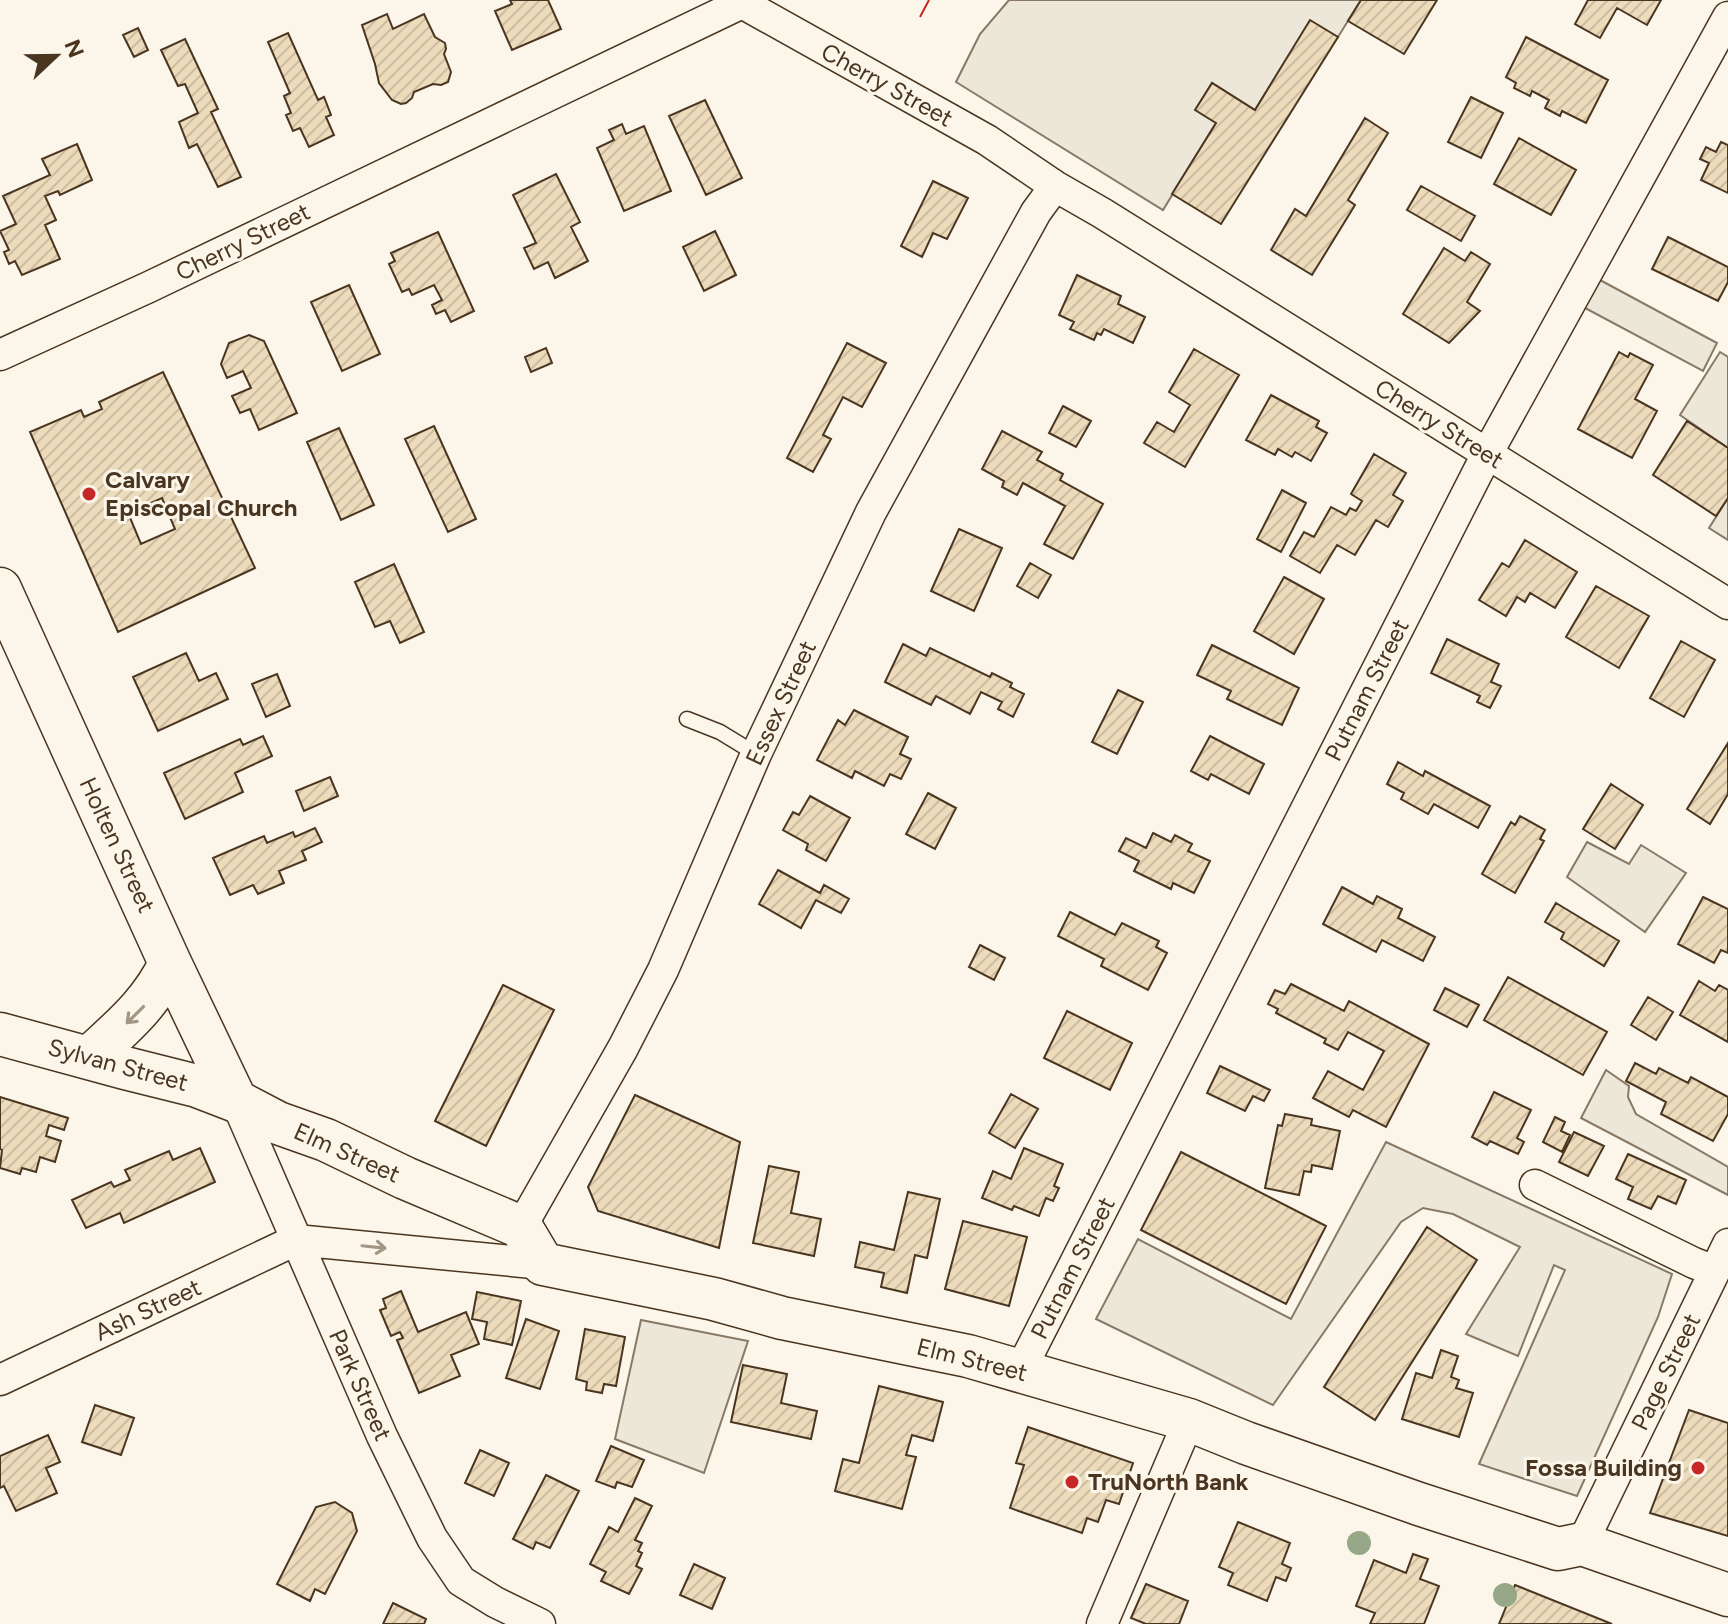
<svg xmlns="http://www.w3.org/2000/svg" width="1728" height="1624" viewBox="0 0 1728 1624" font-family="Figtree,sans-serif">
  <defs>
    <pattern id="building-hatch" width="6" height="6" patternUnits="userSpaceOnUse" patternTransform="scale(2)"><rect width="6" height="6" fill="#ecdcbc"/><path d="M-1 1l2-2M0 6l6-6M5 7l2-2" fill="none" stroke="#ccbda1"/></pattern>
  </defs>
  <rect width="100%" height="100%" fill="#fbf6e9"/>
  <path fill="#ede7d9" stroke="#887966" stroke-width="2" d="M1009,0h352l-23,37 -28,-16 -55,89 -43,-27 -16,27 20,13 -53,87 -207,-128 24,-48z
    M1587,273l130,70 -14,28 -131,-70z
    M1720,352l8,5v91l-48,-33z
    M1728,498v42l-19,-12z
    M1587,842l42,22 12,-19 45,28 -41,59 -78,-55z
    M1606,1070l23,16 -1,11 8,17 92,53v28l-147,-77z
    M1386,1142l286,132 -14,43 -81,179 -98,-32 86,-194 -11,-5 -36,91 -52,-22 54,-87 -67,-33 -30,-6 -22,14 -128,183 -177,-86 42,-80 153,80z
    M641,1320l107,21 -44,132 -89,-34z"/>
  <path fill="url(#building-hatch)" stroke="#4a3520" stroke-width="2" fill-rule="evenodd" d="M510,0h38l13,29 -49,21 -17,-39 17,-7z
    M1361,0h76l-33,54 -56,-33z
    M1588,0h73l-14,25 -30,-17 -17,30 -25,-14z
    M387,14l6,15 31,-15 11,23 10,6 1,6 -2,5 7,18 -3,10 -7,3 -8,-1 -19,8 -2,6 -6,5 -5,1 -9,-4 -13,-17 -4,-19 -13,-39z
    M1310,20l28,17 -117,187 -49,-30 44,-71 -21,-13 17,-27 43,27z
    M138,28l10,22 -14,7 -11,-22z
    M288,33l30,67 6,-3 7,18 -5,2 8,18 -25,12 -9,-19 -7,3 -7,-16 5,-2 -7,-17 6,-3 -22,-51z
    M1526,37l82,43 -22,43 -24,-12 -2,5 -15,-8 4,-8 -17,-9 -2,5 -16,-8 2,-5 -10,-6z
    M185,39l33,70 -7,3 30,65 -23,10 -21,-43 -8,4 -10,-26 19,-9 -13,-29 -7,2 -17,-36z
    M1471,97l32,16 -22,45 -33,-16z
    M705,100l37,78 -36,17 -37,-79z
    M1365,118l23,15 -40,67 7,5 -43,70 -41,-25 24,-41 11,7z
    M622,124l4,10 18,-8 27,65 -47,20 -27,-63 17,-8 -5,-10z
    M1519,138l57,32 -25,45 -57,-31z
    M1721,142l7,3v48l-27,-13 8,-17 -9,-4 6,-12 10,5z
    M77,144l15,36 -32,15 -2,-4 -13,5 11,24 -11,5 15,34 -38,16 -7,-14 -6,3 -5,-12 5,-2 -9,-19 16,-7 -13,-28 47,-21 -8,-16z
    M556,174l24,48 -9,5 17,34 -33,17 -7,-16 -14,7 -10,-21 12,-5 -23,-48z
    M933,181l35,17 -21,41 -14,-6 -11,24 -21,-11z
    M1421,186l54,30 -14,25 -54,-31z
    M715,231l21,44 -32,16 -21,-44z
    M438,232l36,79 -23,11 -6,-12 -9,4 -4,-9 10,-5 -8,-15 -22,10 -3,-6 -7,3 -13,-28 6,-3 -4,-8z
    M1668,237l60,30v15l-10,19 -66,-32z
    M1444,248l21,13 6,-9 19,12 -23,38 13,9 -31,32 -46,-29z
    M1077,275l44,21 -3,8 27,13 -12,26 -29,-14 -3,6 -4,-2 -3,7 -24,-11 4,-7 -15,-7z
    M349,285l31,69 -38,17 -31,-69z
    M249,335l15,6 33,72 -38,17 -9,-21 -10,4 -8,-17 19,-8 -8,-17 -16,7 -6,-14 8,-21z
    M847,343l39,20 -24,44 -19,-10 -20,38 8,4 -18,33 -26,-14z
    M546,348l6,15 -21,9 -6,-15z
    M1194,349l45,26 -54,92 -41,-24 13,-21 17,10 16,-27 -21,-13z
    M1619,352l9,5 2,-4 23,12 -18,34 22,12 -25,47 -54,-29z
    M163,372l92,196 -137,64 -88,-200 51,-22 3,7 18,-8 -3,-7zM162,498l13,31 -34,15 -13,-31z
    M1271,395l48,26 -3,6 11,6 -16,28 -16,-9 -3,5 -14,-8 -3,6 -29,-15z
    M1063,406l28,15 -15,26 -27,-14z
    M1687,421l41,27v50l-12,18 -63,-41z
    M434,426l42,93 -28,13 -43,-93z
    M339,428l35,77 -33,15 -34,-78z
    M1002,431l40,21 -5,8 26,14 -3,6 43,24 -30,55 -29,-15 21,-38 -42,-23 -6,12 -15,-8 2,-6 -22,-12z
    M1374,454l32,19 -13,22 10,6 -15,26 -12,-7 -21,35 -18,-10 -17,28 -30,-17 14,-24 10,5 17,-30 15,8 4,-7 6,3 6,-10 -11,-7z
    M1282,490l24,13 -25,49 -24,-13z
    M959,529l43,19 -28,63 -43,-20z
    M1525,540l52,32 -22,36 -25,-15 -5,9 -8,-5 -11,19 -27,-16 23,-37 7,4z
    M1030,563l21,12 -13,23 -21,-12z
    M394,564l30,68 -24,11 -10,-22 -15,6 -20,-45z
    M1284,577l40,22 -30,55 -40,-23z
    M1596,586l53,30 -30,52 -53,-31z
    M1447,639l52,25 -8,18 10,4 -11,22 -13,-6 3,-6 -49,-23z
    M1681,641l34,19 -31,57 -34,-19z
    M903,644l23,12 4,-8 60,29 2,-4 20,10 -2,4 14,7 -11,23 -15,-8 4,-7 -21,-10 -11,22 -34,-18 -5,9 -46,-23z
    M1212,645l87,43 -17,37 -55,-26 4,-8 -34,-16z
    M186,653l13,28 17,-8 12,26 -70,32 -25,-54z
    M277,674l13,32 -24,11 -14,-33z
    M1118,690l25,12 -26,52 -25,-12z
    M854,710l54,27 -8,17 11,5 -10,20 -11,-5 -6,12 -29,-15 -3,7 -35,-18 21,-40 7,5z
    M263,736l9,20 -37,17 8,19 -58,27 -21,-46 76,-34 3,6z
    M1210,736l54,28 -15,30 -38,-20 -3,6 -17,-9z
    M1728,743v51l-18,30 -23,-15z
    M1398,762l25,14 2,-5 65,35 -12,22 -44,-24 -6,10 -27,-15 3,-6 -17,-9z
    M330,777l8,19 -34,15 -8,-20z
    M1611,784l32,21 -28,44 -32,-20z
    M928,793l28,15 -21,41 -29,-15z
    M810,796l40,22 -24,43 -20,-11 2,-6 -25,-14 10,-18 6,3z
    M1520,816l25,14 -5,9 4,2 -29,52 -33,-19 29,-52 4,3z
    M315,828l7,14 -20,9 4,9 -27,11 5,12 -26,11 -5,-9 -23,10 -17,-37 51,-22 3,7 26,-11 2,5z
    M1153,833l18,9 4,-7 17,9 -4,7 22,10 -16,32 -21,-10 -2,6 -37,-18 5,-10 -20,-10 7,-13 20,10z
    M778,870l42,23 4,-8 25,14 -8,14 -25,-13 -15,28 -42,-24z
    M1342,887l31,17 4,-8 25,13 -4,9 37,19 -12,24 -41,-21 -6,12 -53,-28z
    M1703,897l25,12v44l-7,-3 -7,13 -36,-19z
    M1556,903l63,38 -15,25 -43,-27 3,-6 -19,-11z
    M1070,912l45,23 7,-12 37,18 -3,6 11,6 -19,37 -47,-24 3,-7 -46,-23z
    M980,945l25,13 -11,22 -25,-13z
    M1508,977l99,55 -24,43 -99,-55z
    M1699,981l16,10 4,-6 9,5v52l-48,-27z
    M1291,984l53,27 5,-10 80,43 -43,83 -33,-17 -4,7 -36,-19 15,-27 35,19 21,-39 -36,-19 -10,18 -14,-7 2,-4 -50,-26 2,-4 -10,-5 7,-14 10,4z
    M503,985l51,25 -68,136 -51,-25z
    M1445,988l34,17 -12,22 -33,-17z
    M1648,997l25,15 -17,28 -25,-15z
    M1067,1011l65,32 -22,47 -66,-32z
    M1635,1063l21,11 3,-6 29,15 3,-6 37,20v17l-15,27 -52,-27 5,-12 -40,-21z
    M1220,1066l50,24 -6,11 -11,-5 -8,15 -38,-18z
    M1494,1092l37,18 -14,28 7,4 -6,12 -28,-13 -3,4 -15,-8z
    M1011,1094l27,15 -23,39 -26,-15z
    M635,1095l105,47 -21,106 -121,-37 -10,-24z
    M0,1097l68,21 -4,12 -15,-5 -3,11 15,5 -6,21 -15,-5 -4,15 -14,-4 -2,6 -20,-6 2,-18 -2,-1z
    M1285,1114l27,5 -1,6 29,6 -8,38 -20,-4 -1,7 -7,-1 -5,24 -34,-7 13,-63 4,1z
    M1555,1117l10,5 -4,9 9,4 -8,17 -19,-10z
    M1574,1132l30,14 -16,30 -29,-14z
    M200,1148l15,34 -91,41 -4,-10 -34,15 -14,-28 39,-18 3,5 16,-7 -5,-10 44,-19 4,9z
    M1024,1148l39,16 -9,22 5,2 -6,13 -7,-3 -7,18 -25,-10 -2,4 -30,-12 11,-27 18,8z
    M1181,1152l145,74 -40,78 -145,-74z
    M1628,1154l58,26 -10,24 -18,-8 -7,13 -23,-10 5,-12 -17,-8z
    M769,1166l30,6 -8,41 30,6 -7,37 -61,-13z
    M908,1192l32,7 -13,59 -12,-3 -8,38 -26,-6 3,-14 -29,-6 5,-25 34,8z
    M963,1221l64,16 -18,69 -64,-17z
    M1427,1227l50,33 -102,160 -51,-33z
    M401,1291l17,41 48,-20 13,32 -28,11 9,21 -41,17 -22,-53 6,-2 -3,-6 -9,4 -11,-26 6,-2 -3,-9z
    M477,1292l44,9 -9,44 -28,-6 3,-17 -15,-3z
    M526,1319l33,12 -19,58 -34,-11z
    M585,1329l40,8 -9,49 -12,-2 -2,9 -16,-3 1,-8 -11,-3z
    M1441,1350l17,6 -7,21 8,3 -3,8 17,5 -14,44 -57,-18 14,-46 16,5z
    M743,1365l44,9 -6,29 36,8 -6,28 -80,-17z
    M879,1386l64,16 -10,39 -21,-6 -6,20 10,2 -14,52 -67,-18 8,-32 16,4z
    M95,1405l39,13 -13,37 -39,-13z
    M1689,1410l39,13v113l-78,-23z
    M1028,1427l105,36 -14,41 -13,-4 -8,22 -11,-4 -5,15 -72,-25 14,-43 -8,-2z
    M48,1435l12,27 -14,6 11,25 -41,18 -12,-25 -4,2v-32z
    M611,1446l33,14 -12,27 -15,-5 -2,6 -19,-7z
    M480,1450l29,13 -15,33 -29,-13z
    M546,1475l33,16 -29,57 -14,-6 -3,7 -20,-10z
    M635,1498l17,8 -17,34 7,3 -4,8 4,2 -6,13 6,3 -13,25 -28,-13 5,-9 -16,-8 19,-37 9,5z
    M335,1502l17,11 5,18 -32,63 -10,-5 -5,12 -33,-17 39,-77z
    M1238,1522l52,21 -8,21 9,4 -5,13 -10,-4 -9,24 -39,-16 5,-12 -14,-6z
    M1413,1554l15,5 -8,20 19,7 -15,38h-54l5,-11 -19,-7 18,-46 32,13z
    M694,1564l31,14 -13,31 -32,-14z
    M1146,1584l42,17 -9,23h-33l-15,-6z
    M1515,1585l97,39h-113z
    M393,1603l33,16 -2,5h-41z"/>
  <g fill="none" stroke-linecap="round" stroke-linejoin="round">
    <g stroke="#4a3520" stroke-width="17">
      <path id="service" d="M687,719l33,13 36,22"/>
    </g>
    <g stroke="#4a3520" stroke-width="33">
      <path id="minor" d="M0,355l149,-68 593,-284 245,137 68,46 47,27 626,391
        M236,1101l146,335 50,102 29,43 34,21 45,22
        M1535,1185l159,78 21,8
        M521,1227l102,-179 40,-78 93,-216 115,-242 165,-300 19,-26
        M1020,1371l467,-917 241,-437
        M0,1380l296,-140 247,24
        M1582,1544l146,-300
        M1102,1624l87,-204"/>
    </g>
    <g stroke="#4a3520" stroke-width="45">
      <path id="secondary" d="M0,589l170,374 66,138
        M0,1034l125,34 72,18 39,15 42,22 48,17 79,38 116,49 22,37 171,35 68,19 186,38 221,64 57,23 173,61 139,45 24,-5 146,51
        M89,1058c31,-29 63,-55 81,-95"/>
    </g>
    <use href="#service" stroke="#fbf6e9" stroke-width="14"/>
    <use href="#minor" stroke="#fbf6e9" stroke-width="30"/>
    <use href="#secondary" stroke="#fbf6e9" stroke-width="42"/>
    <path stroke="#c62828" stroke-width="2" stroke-dasharray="28 6 4 6" stroke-linecap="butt" d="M920,17l9,-17"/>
  </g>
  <g fill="#96a887">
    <circle cx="1359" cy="1543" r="12"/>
    <circle cx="1505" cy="1595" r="12"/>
  </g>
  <defs><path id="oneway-shaft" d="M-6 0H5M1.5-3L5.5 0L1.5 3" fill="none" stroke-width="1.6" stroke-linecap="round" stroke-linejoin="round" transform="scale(2)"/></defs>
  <g stroke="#a29684">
    <use href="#oneway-shaft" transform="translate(135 1015) rotate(135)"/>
    <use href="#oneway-shaft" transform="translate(374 1247) rotate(6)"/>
  </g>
  <g fill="#c62828" stroke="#fbf6e9" stroke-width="3">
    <circle cx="89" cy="494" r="8"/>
    <circle cx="1698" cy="1468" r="8"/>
    <circle cx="1072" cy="1482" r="8"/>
  </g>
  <g text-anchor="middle" stroke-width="6" stroke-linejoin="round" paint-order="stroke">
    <g font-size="24" fill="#4a3520" stroke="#fbf6e9">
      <text transform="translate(887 85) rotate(29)" y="8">Cherry Street</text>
      <text transform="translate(243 242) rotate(-26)" y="8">Cherry Street</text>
      <text transform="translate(1439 424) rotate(32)" y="8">Cherry Street</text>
      <text transform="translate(1367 690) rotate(-63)" y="8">Putnam Street</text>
      <text transform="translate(781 703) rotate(-65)" y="8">Essex Street</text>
      <text transform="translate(117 845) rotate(65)" y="8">Holten Street</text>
      <text transform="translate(118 1065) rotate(15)" y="8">Sylvan Street</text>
      <text transform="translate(347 1153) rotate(24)" y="8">Elm Street</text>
      <text transform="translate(1073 1268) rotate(-63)" y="8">Putnam Street</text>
      <text transform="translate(148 1310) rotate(-25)" y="8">Ash Street</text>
      <text transform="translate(972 1360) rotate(14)" y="8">Elm Street</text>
      <text transform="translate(1666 1372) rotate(-64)" y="8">Page Street</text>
      <text transform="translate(360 1385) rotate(66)" y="8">Park Street</text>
    </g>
    <g font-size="24" font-weight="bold" fill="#4a3520" stroke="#fbf6e9" text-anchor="start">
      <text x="105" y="488">Calvary<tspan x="105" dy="28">Episcopal Church</tspan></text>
      <text x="1682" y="1476" text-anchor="end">Fossa Building</text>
      <text x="1088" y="1490">TruNorth Bank</text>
    </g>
  </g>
  <g transform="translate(56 56) rotate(68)" stroke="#fbf6e9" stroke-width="6" paint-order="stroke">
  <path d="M0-6L14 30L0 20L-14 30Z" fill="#4a3520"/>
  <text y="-12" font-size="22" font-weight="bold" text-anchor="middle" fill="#4a3520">N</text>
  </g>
</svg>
